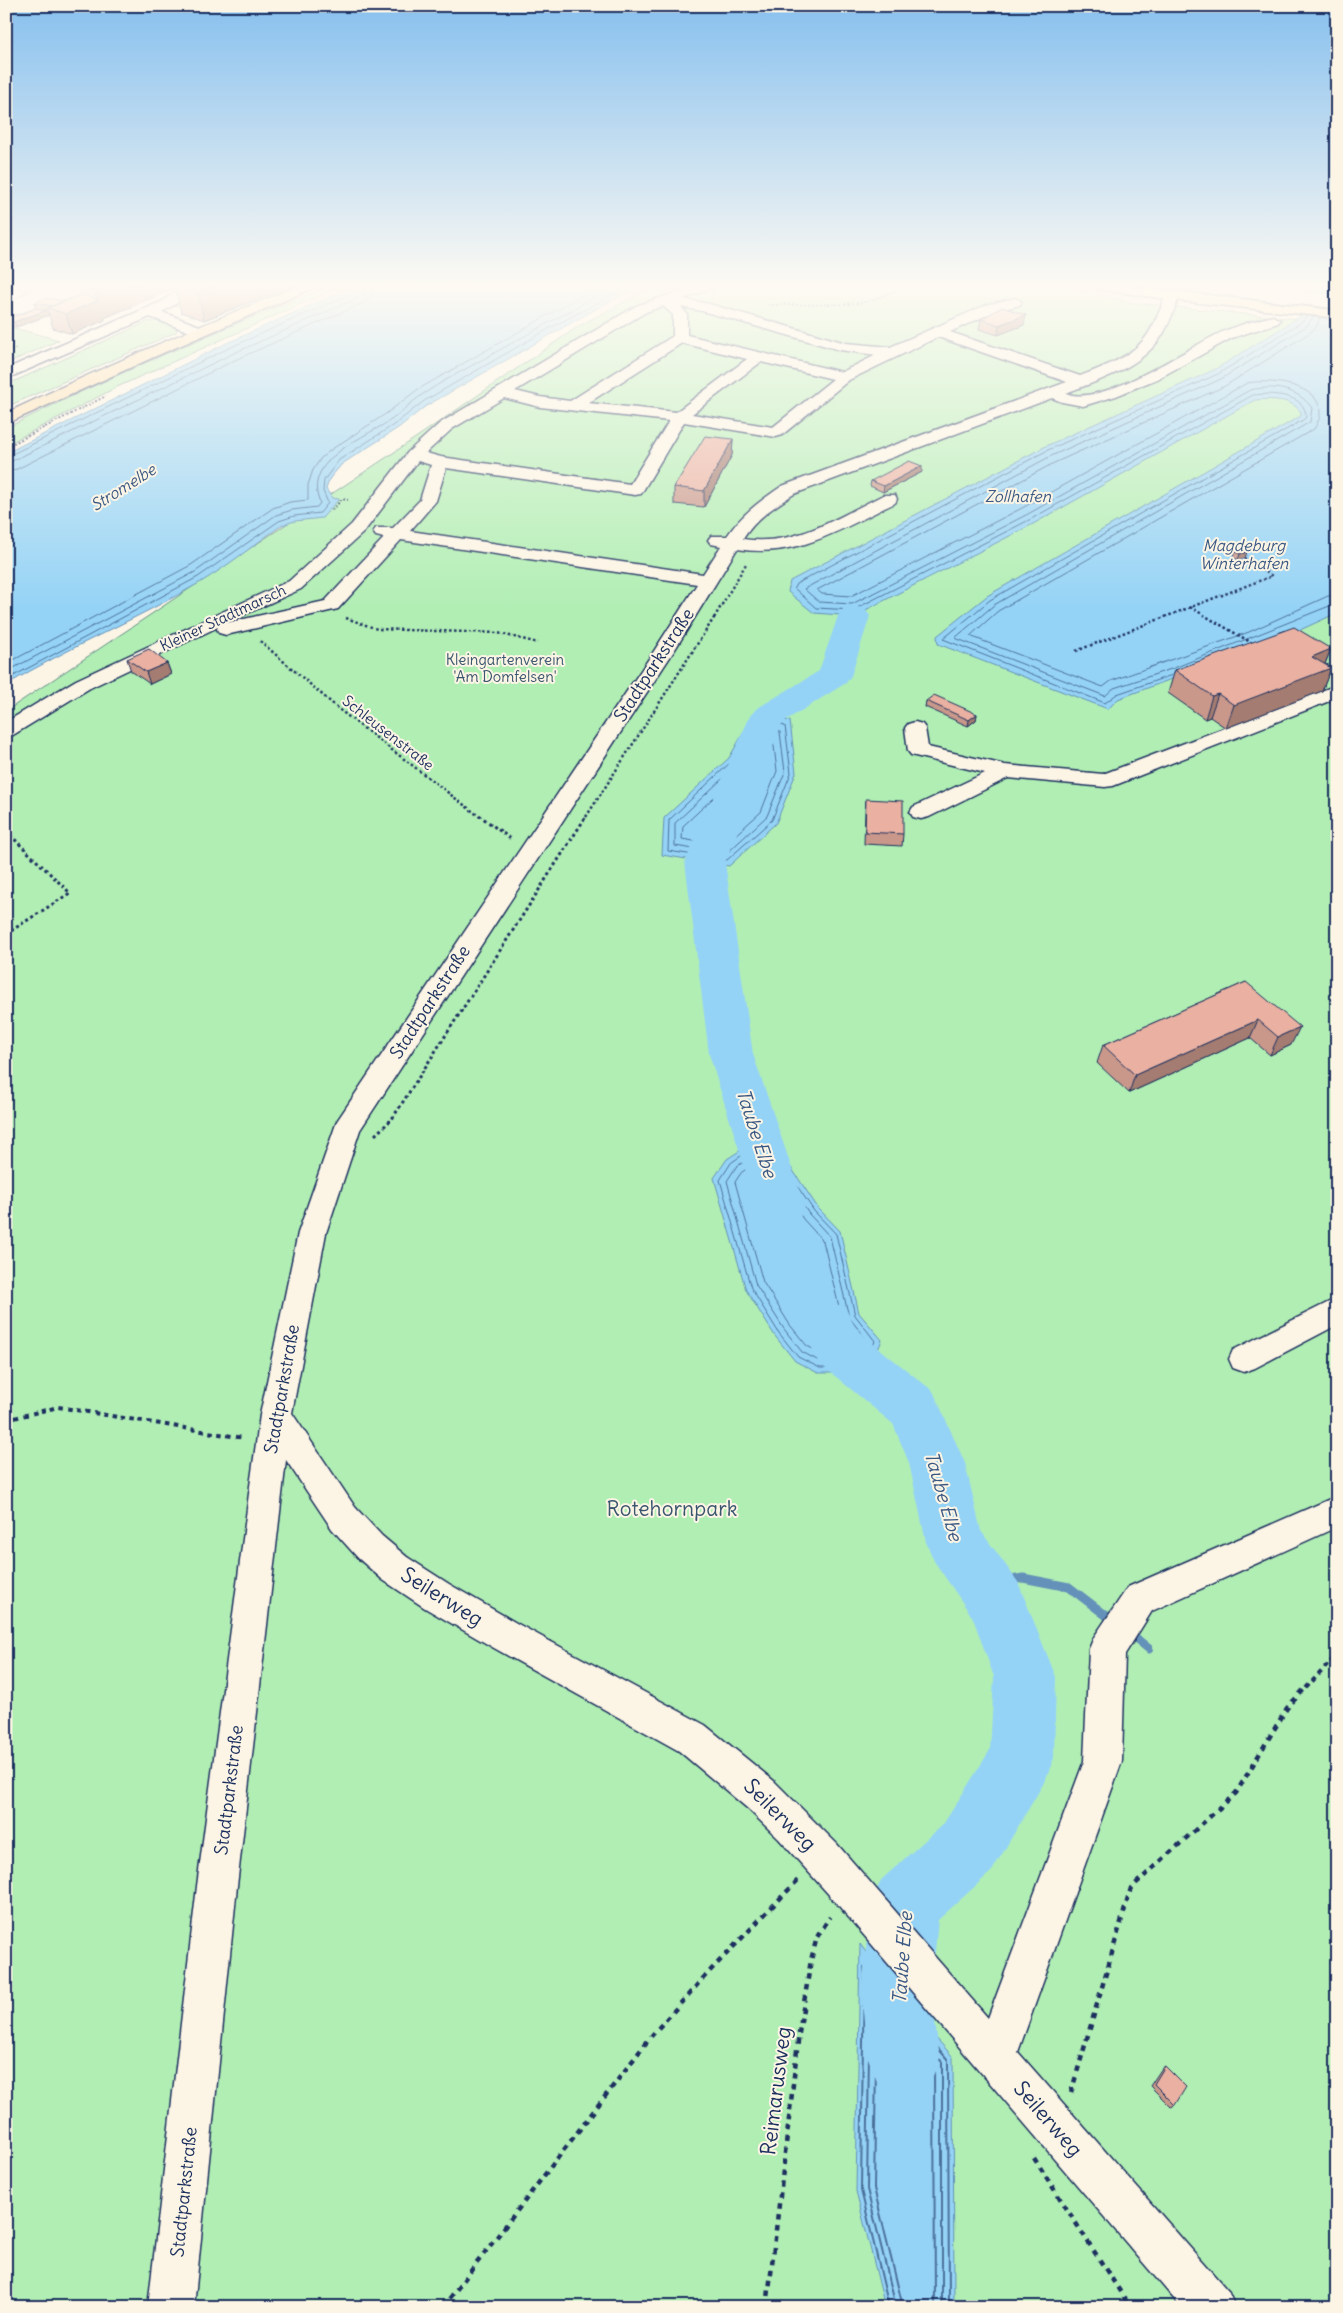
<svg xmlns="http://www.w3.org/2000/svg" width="1343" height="2313" viewBox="0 0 1343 2313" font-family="Delius,sans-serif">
  <rect width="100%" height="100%" fill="#fcf5e5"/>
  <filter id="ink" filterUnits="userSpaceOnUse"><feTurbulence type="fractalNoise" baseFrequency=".02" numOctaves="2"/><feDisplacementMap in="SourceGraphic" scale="10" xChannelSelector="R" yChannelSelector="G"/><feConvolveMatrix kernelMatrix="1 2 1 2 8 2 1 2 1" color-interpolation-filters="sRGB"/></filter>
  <g filter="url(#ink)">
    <path fill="#b1eeb4" stroke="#668e89" d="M345,284l-228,103 -111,58v-17c107,-53 216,-100 327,-143z
      M1053,284l82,19 202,20v1984h-1331v-1596l408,-272 165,-113 62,-33 26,-8z
      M155,321l10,1 12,7 -1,3 -170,75v-22l141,-63z
      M6,326l53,14 -53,24z"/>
    <path fill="#95d3f6" stroke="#6491b9" d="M1308,284h29v329l-50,23 -169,63 -10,10 -170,-65 -1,-8 50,-40 314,-180v-4c-10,-14 -30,-13 -46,-12l-222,124 -179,92 -40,-3 -26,-21 2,-11 256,-135 170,-77 85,-53z
      M361,285l290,-1 -19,6 -31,16 -175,100 -28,22 -56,36 -12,14 -4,11 6,9 7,1 -17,19 -27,3 -13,4c-27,19 -53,40 -81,57 -64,37 -132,65 -195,103v-232l221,-110 111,-50z
      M768,716l22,5 6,52 -20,50 -47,43 -67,-11 2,-37 65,-60 20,-35z
      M749,1145l29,3 40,60 22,23 19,82 23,27 -14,33h-50l-23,-12 -20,-25 -29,-46 -32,-112 13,-19z
      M860,1944l36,49 57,64 1,250h-69l-29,-116z"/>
    <path fill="#fcf5e5" d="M1304,293l33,3v24l-39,-5z"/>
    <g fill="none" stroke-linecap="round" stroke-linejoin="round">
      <path stroke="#4c719b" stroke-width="1" d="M1313,317l-6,9 -86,53 -170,77 -247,133 15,13 33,2 176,-90 222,-124c23,-5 48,-2 62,18l-2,14 -316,183 -39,33 150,58 9,-8 60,-20 163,-65
        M1320,317l-3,9 -6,6 -86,54 -171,77 -237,127 5,4 29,2 173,-89 223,-124c21,-4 76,0 73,32 0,4 -4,10 -6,14l-316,182 -28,25 133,51 8,-6 138,-49 79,-36 9,-1
        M6,457l223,-109 128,-57 3,-7
        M6,464l226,-110 128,-57 5,-5 1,-8
        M6,471l11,-2 218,-109 128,-57 9,-8 2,-11
        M6,664l185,-99 82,-57 17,-6 18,-2v-15l5,-15 8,-12 11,-9 55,-36 30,-23 185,-106
        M6,672l189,-100 81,-57 16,-5 25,-3 3,-4c-19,-43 44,-65 71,-83 9,-6 16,-14 24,-20 9,-7 19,-13 29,-19l174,-97
        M1172,675l-55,19 -12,9 -162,-64 47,-39 313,-180 3,-3c0,-24 -36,-24 -53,-22l-222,124 -178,91 -37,-2 -22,-20 2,-4 252,-134 170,-76 85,-53 3,-5
        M6,680l192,-103 81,-56 15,-5 26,-3 8,-10 -5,-12 1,-11 15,-20 56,-36 29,-23 126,-73 83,-44
        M768,722l17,4 6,47 -19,47 -45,40 -59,-9 1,-31 63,-59 21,-34z
        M769,728l11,4 5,40 -18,44 -41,38 -51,-8v-23l62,-58 20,-32z
        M769,736l4,2 4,33 -16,41 -38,34 -41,-7 1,-13 59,-55 20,-32z
        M750,1150l25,3 39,58 22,23 19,81 20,26 -11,27h-44l-22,-11 -19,-24 -28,-45 -31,-108 11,-17z
        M752,1157l20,2 37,55 21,23 19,80 19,25 -8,20h-39l-19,-10 -18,-23 -28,-44 -29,-104 9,-14z
        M754,1164l14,2 35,53 20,22 19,78 17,24 -5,12 -31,-1 -16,-8 -17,-21 -27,-43 -28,-100 6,-9z"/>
      <path stroke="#4c719b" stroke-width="2" d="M889,2307l-28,-117 3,-223 3,-3 81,96 1,247
        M896,2307l-29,-118 3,-204 3,-2 69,79v245
        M903,2307l-29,-119 3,-181 3,-2 54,60 1,242"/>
      <path stroke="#6491b9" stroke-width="9" d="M984,1585l39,-7 46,9 47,36
        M1127,1631l22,18"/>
      <path fill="#95d3f6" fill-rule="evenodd" d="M854,606l11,3 5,7 -19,60 -5,7 -63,39 -58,140 28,192 52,153 -7,14 -17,5 -17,-5 -7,-14 -48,-153 -24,-192 65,-146 6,-7 63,-38 19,-55 5,-7z
        M827,1301l18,6 12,24 76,60 32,72 16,68 37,51 38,95 -2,81 -9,23 -53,90 -54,49 -7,73 9,65 -10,26 -26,10 -26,-10 -10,-26 -7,-65 10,-89 10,-24 63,-57 46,-73 4,-73 -21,-59 -39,-57 -8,-19 -17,-79 -16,-39 -75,-62 -17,-39 8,-16z"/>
      <g stroke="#1b2f5e" stroke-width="3">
        <path id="minor" d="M192,284h18l-48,28 43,16 2,3 -2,3h-10l-45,-17 -144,62v-10l157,-68 13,-10z
          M701,284h21l-39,15 26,5 137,39 44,4 96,-42 29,-7 7,4 -2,3 -24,6 -46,21 130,44c24,-9 54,-20 68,-42 10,-15 15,-33 22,-50h14c-7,17 -12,35 -21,50 -20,33 -63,46 -97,59 35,16 122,-46 156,-61 16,-7 34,-12 51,-16l7,4 -2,3 -46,15 -73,40 -43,18 -33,10 -21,-4 -10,-4 -258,96c-20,13 -38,24 -51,45 52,8 95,-22 140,-44h12l2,4 -2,4c-53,25 -97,56 -158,46l-63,102 -314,479 -34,103 -34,180 63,94 27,29 25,21 42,27 69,40 187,101 69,56 63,63 151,174 96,-257 5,-112 5,-12 34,-50 209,-91v31l-185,84 -27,43 -3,107 -104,291 210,239 7,16h-54l-342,-401 -60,-67 -32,-31 -68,-57 -185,-103 -69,-40 -42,-28 -25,-22 -26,-29 -46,-69 -49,426 -43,421h-46l49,-421 53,-400 10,-71 38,-182 39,-112 317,-470 43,-67 -296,-44 -63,69 -112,26 -7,-2 -2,-4 1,-2 -128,61 -77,47 -7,2v-15l70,-42 213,-99 63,-57 56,-72 32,-29 196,-117zM663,306l10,9v21l-103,65 -30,-4 -25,-6 131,-79zM681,307l21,4 138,39 36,5 -34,17 -155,-37v-21zM938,337l129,45 -285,104c-22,15 -40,28 -55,50h-16l-3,4 3,4 10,2 -18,28 -293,-43 26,-30 10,-33 189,27 6,-1 43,-72 92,15 6,-2 67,-55zM682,343l65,16 -71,53 -88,-9zM761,362l72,17 -60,48 -81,-13zM504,398l36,9 129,14 -39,63 -189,-27 -15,-4 26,-24zM418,461l13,4 -11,35 -27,28h-17l-3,4 3,4 8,2 -59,63 -99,22 75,-34 63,-57z
          M1337,685v13l-224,88 -8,1 -97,-9 -79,39 -8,2 -8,-2 -3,-5 3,-5 72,-34 -74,-18 -3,-4 -3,-23 3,-4 7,-2 7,2 3,4 3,19 77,18 98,9z
          M1337,1298v27l-82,43 -11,4 -11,-4 -4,-9 4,-9z"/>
      </g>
      <g stroke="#1b2f5e" stroke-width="3">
        <path id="major" d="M304,284h19l-158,68 -159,72v-11c98,-46 197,-89 298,-129z
          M1083,284h37l217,26v8l-165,-18 -83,-12z"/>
      </g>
      <path stroke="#1b2f5e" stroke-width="2" stroke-dasharray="2 2" stroke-linecap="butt" d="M1057,284l14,3
        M6,287l22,3
        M336,289l13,-5
        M6,304l34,-20
        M768,305l83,-1 19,-3 41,-17
        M6,348l10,1
        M6,447l100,-51
        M332,510l10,-11 6,1"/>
      <path stroke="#1b2f5e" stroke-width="2.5" stroke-dasharray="2.5 2.5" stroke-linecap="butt" d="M1190,607l62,36 -2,1
        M346,618l31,11 121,4 40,10
        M714,618l32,-54
        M260,641l81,70 139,106
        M1076,651l196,-75 -32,-20
        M1322,662l15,9
        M586,817l128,-199"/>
      <path stroke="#1b2f5e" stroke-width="3" stroke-dasharray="3 3" stroke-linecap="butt" d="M479,815l33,25
        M6,831l64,62 -64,41
        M375,1135l17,-16 195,-304"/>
      <path stroke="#1b2f5e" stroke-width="4" stroke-dasharray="4.5 4.5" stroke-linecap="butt" d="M6,1420l52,-13 186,31
        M1306,1688l31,-33"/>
      <path stroke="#1b2f5e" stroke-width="4.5" stroke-dasharray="5.5 5.5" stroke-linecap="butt" d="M1071,2093l60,-205 105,-95 51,-85 20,-22
        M1034,2158l96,149
        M443,2307l210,-273 53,-59 92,-95
        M767,2307l32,-274 12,-73 6,-23 13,-20"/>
      <use href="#minor" fill="#fcf5e5" fill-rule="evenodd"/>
      <use href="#major" fill="#fbddab" fill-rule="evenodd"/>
      <path stroke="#1b2f5e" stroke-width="1" d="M1119,284l218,26"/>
    </g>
    <path fill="#c9988b" stroke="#1b2f5e" d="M82,284h216l-94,36 -23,-8 -6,-24 -71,30 1,2 -33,14 -19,-6 -4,-13 -33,12 -10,-1v-12l12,1 18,-7 -2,-5 31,-2 16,-6 -3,-9z
      M981,319l43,6 -26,10 -19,-6z
      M733,439l-1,16 -28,52 -30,-3v-17z
      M922,472l-39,20 -13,-6 1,-5z
      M1235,551l10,7 -7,2 -5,-3z
      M1331,649l-6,15 6,4 -9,23 -96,37 -16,-11 -5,2 -37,-26 7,-23z
      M127,659l40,4 4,11 -21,10 -19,-13z
      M926,701l51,13 -1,6 -8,6 -43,-19z
      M866,799l37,35 -1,12 -38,-2 1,-33z
      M1246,982l45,63 -21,10 -20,-17 -121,55 -32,-30 6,-18z
      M1165,2066l10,39 -4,2 -21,-21 12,-18z"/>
    <path fill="#a47c71" stroke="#1b2f5e" d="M110,284h64l1,4 -71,30 1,2 -33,14 -6,-20 31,-13 -2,-10z
      M218,284h80l-94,36 -6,-28z
      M47,310l2,5 -33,12 -2,-5z
      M1026,315l-2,10 -26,10 1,-10z
      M733,439l-1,16 -28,52v-16z
      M922,466v6l-39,20 1,-6z
      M1247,552l-2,6 -7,2 2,-6z
      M1331,649l-9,22 9,-3 -9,23 -96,37 8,-23 78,-48z
      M167,663l4,11 -21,10 -4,-12z
      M1218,694l-8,23 -5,2 7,-23z
      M977,714l-1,6 -8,6 1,-6z
      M1258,1020l-8,18 -121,55 6,-18z
      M1300,1027l-9,18 -21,10 8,-18z"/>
    <path fill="#eab1a2" stroke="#1b2f5e" d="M82,284h28l-15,7 -17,-5z
      M177,284h41l-20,8z
      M81,295l18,5 -33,14 -19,-6z
      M46,298l19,3 -12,5 -19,-3z
      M1002,307l24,8 -27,10 -18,-6z
      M36,308l11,2 -33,12 -8,-1v-1l2,-1h-2v-5l12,1z
      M705,436l28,3 -29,52 -30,-4z
      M909,461l13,5 -38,20 -13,-5z
      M1242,549l5,3 -7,2 -5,-3z
      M1294,627l37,22 -19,8 19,11 -97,37 -16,-11 -6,2 -37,-26z
      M149,649l18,14 -21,9 -19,-13z
      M934,695l43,19 -8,6 -43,-19z
      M866,799l37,2v33l-38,-2z
      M1246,982l54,45 -22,10 -20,-17 -123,55 -32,-30z
      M1165,2066l21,21 -11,18 -21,-21z"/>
  </g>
  <linearGradient id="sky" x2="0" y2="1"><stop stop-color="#87c0ee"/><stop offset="0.47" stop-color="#fefaf3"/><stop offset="1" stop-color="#fefaf3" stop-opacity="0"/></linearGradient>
  <rect width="1343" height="608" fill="url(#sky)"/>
  <g text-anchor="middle" stroke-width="4" stroke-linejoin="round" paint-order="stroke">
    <g font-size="15" fill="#1b2f5e" stroke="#fcf5e5">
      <text transform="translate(223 618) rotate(-25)" y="5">Kleiner Stadtmarsch</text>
      <text transform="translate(388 733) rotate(38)" y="5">Schleusenstraße</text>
    </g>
    <g font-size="15" fill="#39556f" stroke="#fcf5e5">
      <text x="505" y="665">Kleingartenverein<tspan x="505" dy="17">'Am Domfelsen'</tspan></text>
    </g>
    <g font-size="16" font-style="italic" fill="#3a5884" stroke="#fcf5e5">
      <text transform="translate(123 487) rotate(-32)" y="6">Stromelbe</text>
      <text x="1018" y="502">Zollhafen</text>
      <text x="1244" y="551">Magdeburg<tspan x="1244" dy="18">Winterhafen</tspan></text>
    </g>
    <g font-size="18" fill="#1b2f5e" stroke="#fcf5e5">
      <text transform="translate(654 665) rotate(-57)" y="6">Stadtparkstraße</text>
      <text transform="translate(430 1002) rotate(-57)" y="6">Stadtparkstraße</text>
      <text transform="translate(282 1389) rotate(-80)" y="6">Stadtparkstraße</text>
      <text transform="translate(229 1790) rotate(-83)" y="6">Stadtparkstraße</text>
      <text transform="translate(184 2192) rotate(-84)" y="6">Stadtparkstraße</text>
    </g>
    <g font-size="19" font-style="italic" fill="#3a5884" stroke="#fcf5e5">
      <text transform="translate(757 1133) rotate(72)" y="7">Taube Elbe</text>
      <text transform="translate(944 1496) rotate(74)" y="7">Taube Elbe</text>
      <text transform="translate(902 1958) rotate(-86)" y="7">Taube Elbe</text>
    </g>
    <g font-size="21" fill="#39556f" stroke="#fcf5e5">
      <text x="672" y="1516">Rotehornpark</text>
    </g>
    <g font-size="21" fill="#1b2f5e" stroke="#fcf5e5">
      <text transform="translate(442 1597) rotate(32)" y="7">Seilerweg</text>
      <text transform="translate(780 1815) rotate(45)" y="7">Seilerweg</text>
      <text transform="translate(776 2091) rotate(-83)" y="7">Reimarusweg</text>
      <text transform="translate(1048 2119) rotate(49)" y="7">Seilerweg</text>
    </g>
  </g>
  <rect width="1343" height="2313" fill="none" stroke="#fcf5e5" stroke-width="25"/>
  <rect x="12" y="12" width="1318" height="2288" fill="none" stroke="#1b2f5e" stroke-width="2" filter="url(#ink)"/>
</svg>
